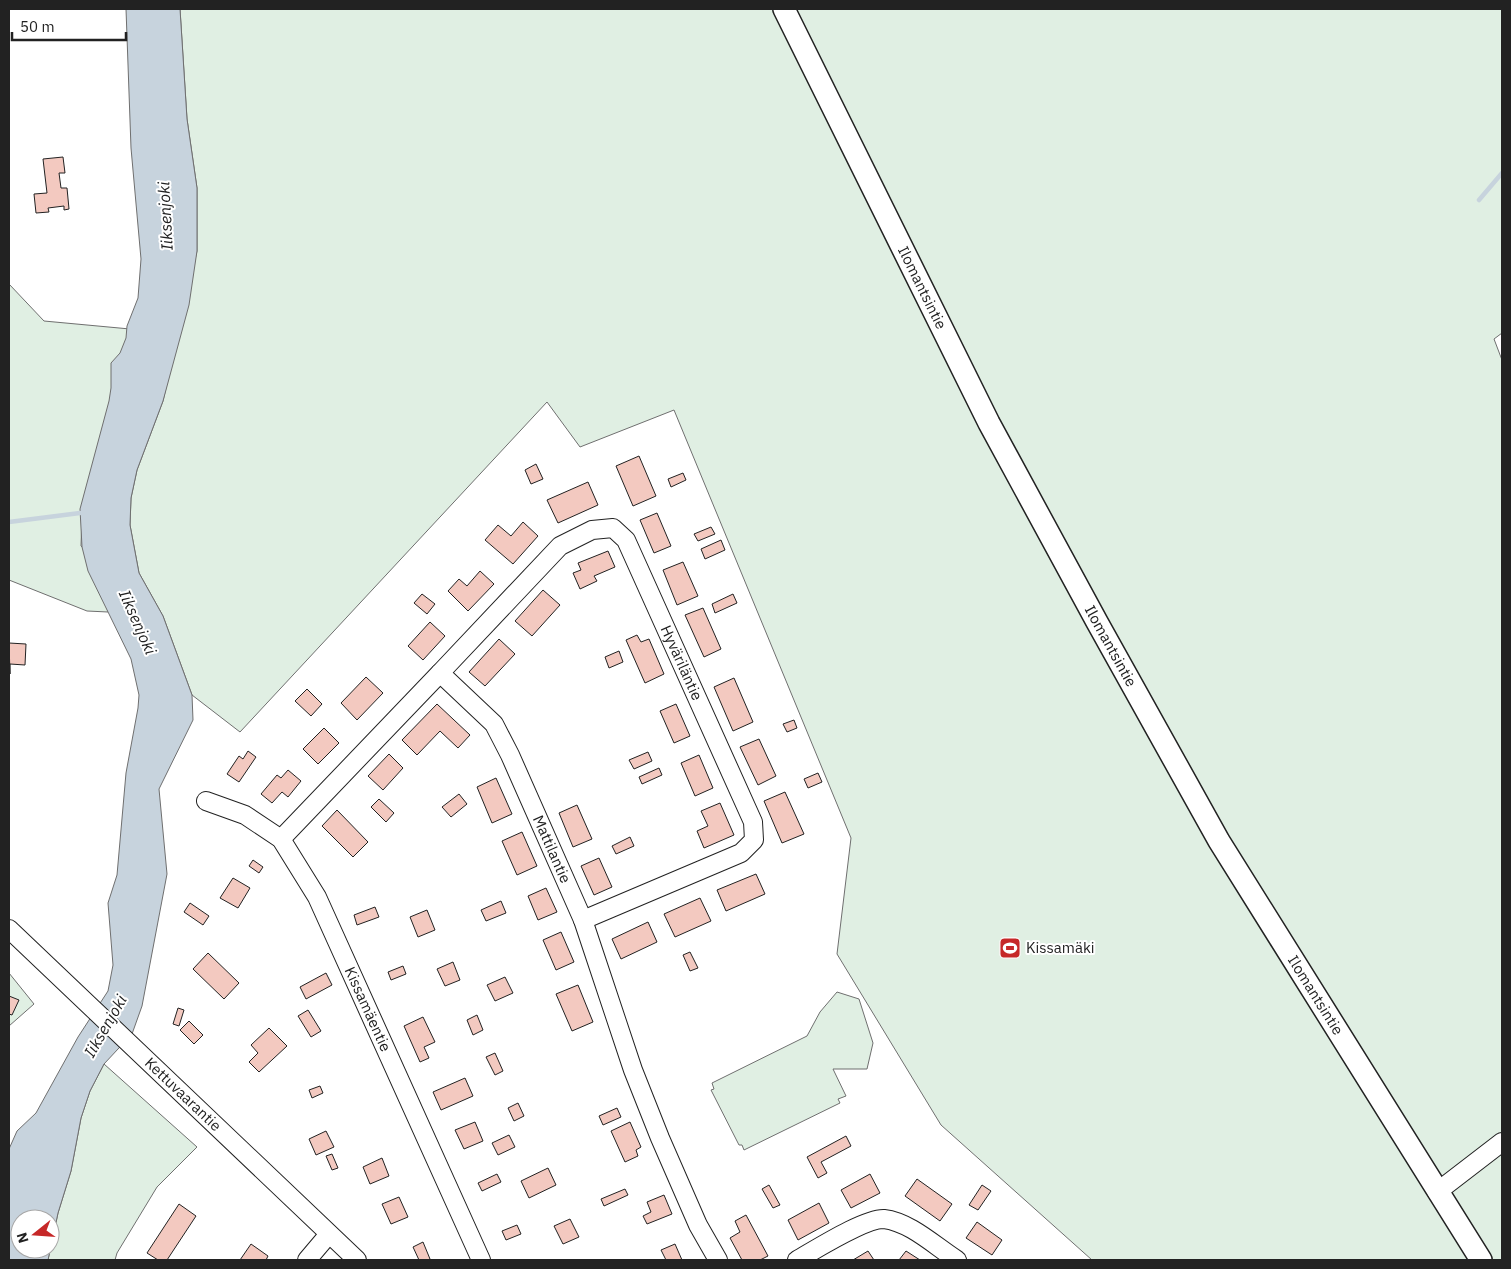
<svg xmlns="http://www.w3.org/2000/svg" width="1511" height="1269" viewBox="0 0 1511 1269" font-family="'IBM Plex Sans',sans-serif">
  <rect width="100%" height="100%" fill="#fff"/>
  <path fill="#e0efe3" stroke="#6f6f6f" d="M180,9h1322v324l-8,6 8,21v900h-410l-151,-135 -104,-171 14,-116 -177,-428 -94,37 -33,-45 -307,330 -48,-37 -29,-79 -24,-43 -9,-48 1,-27 6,-28 26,-69 34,-150v-63l-10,-69z
    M9,284l35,37 86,8 -48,188 -1,29 15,13 12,53 -21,-1 -78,-31z
    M9,973l25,31 -25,22z
    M837,992l22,7 14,44 -6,26h-34l13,27 -8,3 2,4 -96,47 -2,-5h-3l-28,-55 3,-1 -2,-6 95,-47 13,-24z
    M104,1064l93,83 -40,40 -40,66 -2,7h-67l10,-47 13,-42 10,-53 9,-27z"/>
  <path fill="#c7d3dd" stroke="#6f6f6f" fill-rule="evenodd" d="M126,9h54l7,110 10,69v63l-8,54 -26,96 -26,69 -6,28 -1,27 9,48 24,43 29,79 1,25 -34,69 8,85 -25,132 -10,28 -28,30 -14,27 -9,27 -10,53 -13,42 -10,47h-39v-111l8,-18 19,-18 42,-76 30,-46 5,-26 -5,-62 9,-28 9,-102 12,-65 1,-13 -8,-36 -43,-88 -6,-24 -2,-38 29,-108 2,-13v-25l9,-10 6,-15 1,-12 11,-28 3,-39 -10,-111zM20,1219h30v30h-30z"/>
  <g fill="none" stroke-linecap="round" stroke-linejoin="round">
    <path stroke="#c7d3dd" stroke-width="4.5" d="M1479,200l23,-27
      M9,522l71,-9"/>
  </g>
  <path fill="#f3c9c0" stroke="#222" d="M63,157l2,16h-6l2,15h6l2,21 -5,1v-4l-16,2 1,4 -13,1 -2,-19 13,-1 -4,-34z
    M639,456l17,40 -23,10 -17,-40z
    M536,464l7,15 -12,5 -6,-14z
    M683,473l3,7 -15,7 -3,-8z
    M588,482l10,23 -40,18 -11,-23z
    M657,513l14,33 -17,7 -14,-33z
    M523,522l15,14 -25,28 -28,-24 13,-15 13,11z
    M711,527l4,7 -17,7 -4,-7z
    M721,540l4,10 -20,9 -4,-10z
    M608,551l7,16 -21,9 3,5 -17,8 -7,-16 8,-3 -3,-7z
    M683,562l15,34 -21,9 -14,-35z
    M480,571l14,13 -26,27 -20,-20 11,-12 8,7z
    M543,590l17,15 -28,31 -17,-15z
    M422,594l13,10 -8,10 -13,-11z
    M733,594l4,9 -22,10 -3,-9z
    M703,608l18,41 -17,8 -19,-42z
    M430,622l15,14 -22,24 -15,-14z
    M637,635l4,7 8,-3 15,35 -19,9 -19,-43z
    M499,639l16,15 -30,32 -16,-14z
    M9,643l17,1 -1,21 -15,-1v10z
    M619,651l4,11 -14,6 -4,-11z
    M366,677l17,16 -26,27 -16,-17z
    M734,678l19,44 -20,9 -19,-44z
    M307,689l15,15 -11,12 -16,-15z
    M437,704l33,31 -12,13 -18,-17 -23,24 -15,-15z
    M676,704l14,32 -16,7 -14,-32z
    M794,720l3,8 -10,4 -4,-8z
    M324,728l15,15 -21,21 -15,-15z
    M759,739l17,37 -18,9 -18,-38z
    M248,751l8,6 -17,25 -12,-8 12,-18 4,3z
    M648,752l4,9 -18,8 -5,-9z
    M389,754l14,14 -20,22 -15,-14z
    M699,755l14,33 -18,8 -14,-33z
    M659,768l3,7 -20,9 -3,-7z
    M288,770l13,11 -13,16 -6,-5 -10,11 -11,-9 16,-19 4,3z
    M818,773l4,9 -14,6 -4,-9z
    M496,778l16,36 -20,9 -15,-36z
    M785,792l19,42 -22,9 -18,-42z
    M459,794l8,10 -16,13 -9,-10z
    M379,799l15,14 -8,9 -15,-15z
    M720,803l14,32 -30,13 -7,-17 11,-5 -7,-15z
    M577,805l15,34 -19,8 -14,-34z
    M337,810l31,32 -15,15 -31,-31z
    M522,832l15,34 -20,9 -15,-34z
    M630,837l4,9 -18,8 -4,-8z
    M599,858l13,29 -18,8 -13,-29z
    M253,860l10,7 -4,6 -10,-7z
    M756,874l9,20 -39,17 -9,-21z
    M233,878l17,10 -12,20 -18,-10z
    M546,888l11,24 -19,8 -10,-24z
    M700,898l11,23 -36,16 -11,-23z
    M501,901l5,12 -20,8 -5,-11z
    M190,903l19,13 -6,9 -19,-13z
    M375,907l4,10 -22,8 -3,-10z
    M427,910l8,20 -17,7 -8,-20z
    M648,922l9,20 -36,17 -9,-20z
    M561,932l13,30 -18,8 -13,-30z
    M690,952l8,16 -8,3 -7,-16z
    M208,953l31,30 -15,16 -31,-30z
    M453,962l7,18 -15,6 -8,-17z
    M403,966l3,8 -15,6 -3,-8z
    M326,973l6,12 -26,14 -6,-12z
    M505,977l8,16 -18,8 -8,-16z
    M578,985l15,37 -21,9 -16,-37z
    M9,996l10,4 -7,15 -3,-1z
    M178,1008l6,2 -5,16 -6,-2z
    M308,1010l13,21 -10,6 -13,-21z
    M477,1015l6,15 -10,5 -6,-15z
    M423,1017l12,25 -11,5 5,11 -9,4 -16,-36z
    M189,1021l14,14 -9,9 -14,-14z
    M269,1028l18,18 -28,26 -10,-10 9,-9 -7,-8z
    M495,1053l8,18 -8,4 -9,-18z
    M465,1078l8,18 -32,14 -8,-18z
    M320,1086l3,7 -11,5 -3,-8z
    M518,1103l6,13 -10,5 -6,-13z
    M617,1108l4,9 -18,8 -4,-9z
    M475,1122l8,19 -19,8 -9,-19z
    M630,1122l11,25 -5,3 2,6 -13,6 -14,-31z
    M326,1131l8,16 -18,8 -7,-16z
    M509,1135l6,12 -17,8 -6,-12z
    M846,1136l5,10 -30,16 6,11 -9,5 -11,-21z
    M332,1154l6,14 -6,2 -6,-14z
    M382,1158l7,18 -19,8 -7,-17z
    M548,1168l8,17 -27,13 -8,-17z
    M497,1174l4,8 -19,9 -4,-8z
    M870,1174l10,19 -29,15 -10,-18z
    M917,1179l35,25 -12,17 -35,-25z
    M769,1185l11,20 -7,3 -11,-19z
    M982,1185l9,6 -13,19 -9,-5z
    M625,1189l3,6 -24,11 -3,-7z
    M664,1195l8,19 -25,10 -4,-8 8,-4 -4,-10z
    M399,1197l9,20 -17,7 -9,-20z
    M819,1203l10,20 -31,17 -10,-20z
    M179,1204l17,12 -29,44h-9l-11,-7z
    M746,1215l22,41 -8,4h-18l-12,-22 10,-6 -5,-11z
    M570,1219l9,18 -16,7 -9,-18z
    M977,1222l25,18 -10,15 -26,-17z
    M517,1225l4,9 -15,6 -4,-9z
    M423,1242l7,17 -2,1h-9l-6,-13z
    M251,1244l17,12 -2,4h-26z
    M675,1244l7,16h-16l-5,-10z
    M868,1251l6,9h-21z
    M906,1251l14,9h-21z"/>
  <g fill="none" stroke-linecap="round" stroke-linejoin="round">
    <g stroke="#222" stroke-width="20">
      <g id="minor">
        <path id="s1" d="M440,673l120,-127 32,-16 21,-2 13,12 127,282 1,18 -13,13 -158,67"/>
        <path id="s2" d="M206,801l39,14 36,24 36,58 164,363"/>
        <path id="s3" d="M281,839l159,-166 54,51 16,31 73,165 50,150 27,68 38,87 20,35"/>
        <path id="s4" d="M9,929l348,331"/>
        <path d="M1437,1192l65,-50"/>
        <path d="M307,1260l22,-26"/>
        <path d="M797,1260c18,-10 68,-42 87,-41 26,3 51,27 73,41"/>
      </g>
    </g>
    <g stroke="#222" stroke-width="24">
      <g id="major">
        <path id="s5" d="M784,9l205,414 108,199 122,219 262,419"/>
      </g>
    </g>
    <use href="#minor" stroke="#fff" stroke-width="18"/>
    <use href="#major" stroke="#fff" stroke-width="21"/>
  </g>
  <defs>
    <g id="stadium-square" transform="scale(1.125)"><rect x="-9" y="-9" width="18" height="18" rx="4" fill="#c62828" stroke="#fff"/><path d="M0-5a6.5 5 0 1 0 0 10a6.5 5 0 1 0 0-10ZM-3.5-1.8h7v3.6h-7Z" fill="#fff"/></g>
  </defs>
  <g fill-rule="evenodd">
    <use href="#stadium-square" x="1010" y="948"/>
  </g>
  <g text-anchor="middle" stroke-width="4" stroke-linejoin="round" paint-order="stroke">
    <g font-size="15" fill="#222" stroke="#fff">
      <text dy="5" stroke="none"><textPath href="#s5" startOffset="311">Ilomantsintie</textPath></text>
      <text dy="5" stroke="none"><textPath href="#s5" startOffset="716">Ilomantsintie</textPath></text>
      <text dy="5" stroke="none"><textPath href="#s1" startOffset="384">Hyväriläntie</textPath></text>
      <text dy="5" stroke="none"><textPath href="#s3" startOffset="442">Mattilantie</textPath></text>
      <text dy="5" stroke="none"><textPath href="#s5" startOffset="1121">Ilomantsintie</textPath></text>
      <text dy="5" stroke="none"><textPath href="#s2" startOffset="276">Kissamäentie</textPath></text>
      <text dy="5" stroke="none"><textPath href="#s4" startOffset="240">Kettuvaarantie</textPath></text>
    </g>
    <g font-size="15" fill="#222" stroke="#fff" text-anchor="start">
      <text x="1026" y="953">Kissamäki</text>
    </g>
    <g font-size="16" font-style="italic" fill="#222" stroke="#fff">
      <text transform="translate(165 216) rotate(-93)" y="6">Iiksenjoki</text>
      <text transform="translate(138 622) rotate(66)" y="6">Iiksenjoki</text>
      <text transform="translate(105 1026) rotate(-60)" y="6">Iiksenjoki</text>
    </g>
  </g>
  <rect width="1511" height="1269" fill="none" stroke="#222222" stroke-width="20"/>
  <g transform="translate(35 1234) rotate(253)"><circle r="24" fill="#ffffff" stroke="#a7a7a7"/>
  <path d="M0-4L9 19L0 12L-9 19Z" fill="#c62828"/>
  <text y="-8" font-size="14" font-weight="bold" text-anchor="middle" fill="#222222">N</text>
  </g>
  <path d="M12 32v8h114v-8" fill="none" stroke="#222222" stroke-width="2.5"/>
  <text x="20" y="32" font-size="15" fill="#222222" stroke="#ffffff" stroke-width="4" paint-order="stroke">50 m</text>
</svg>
